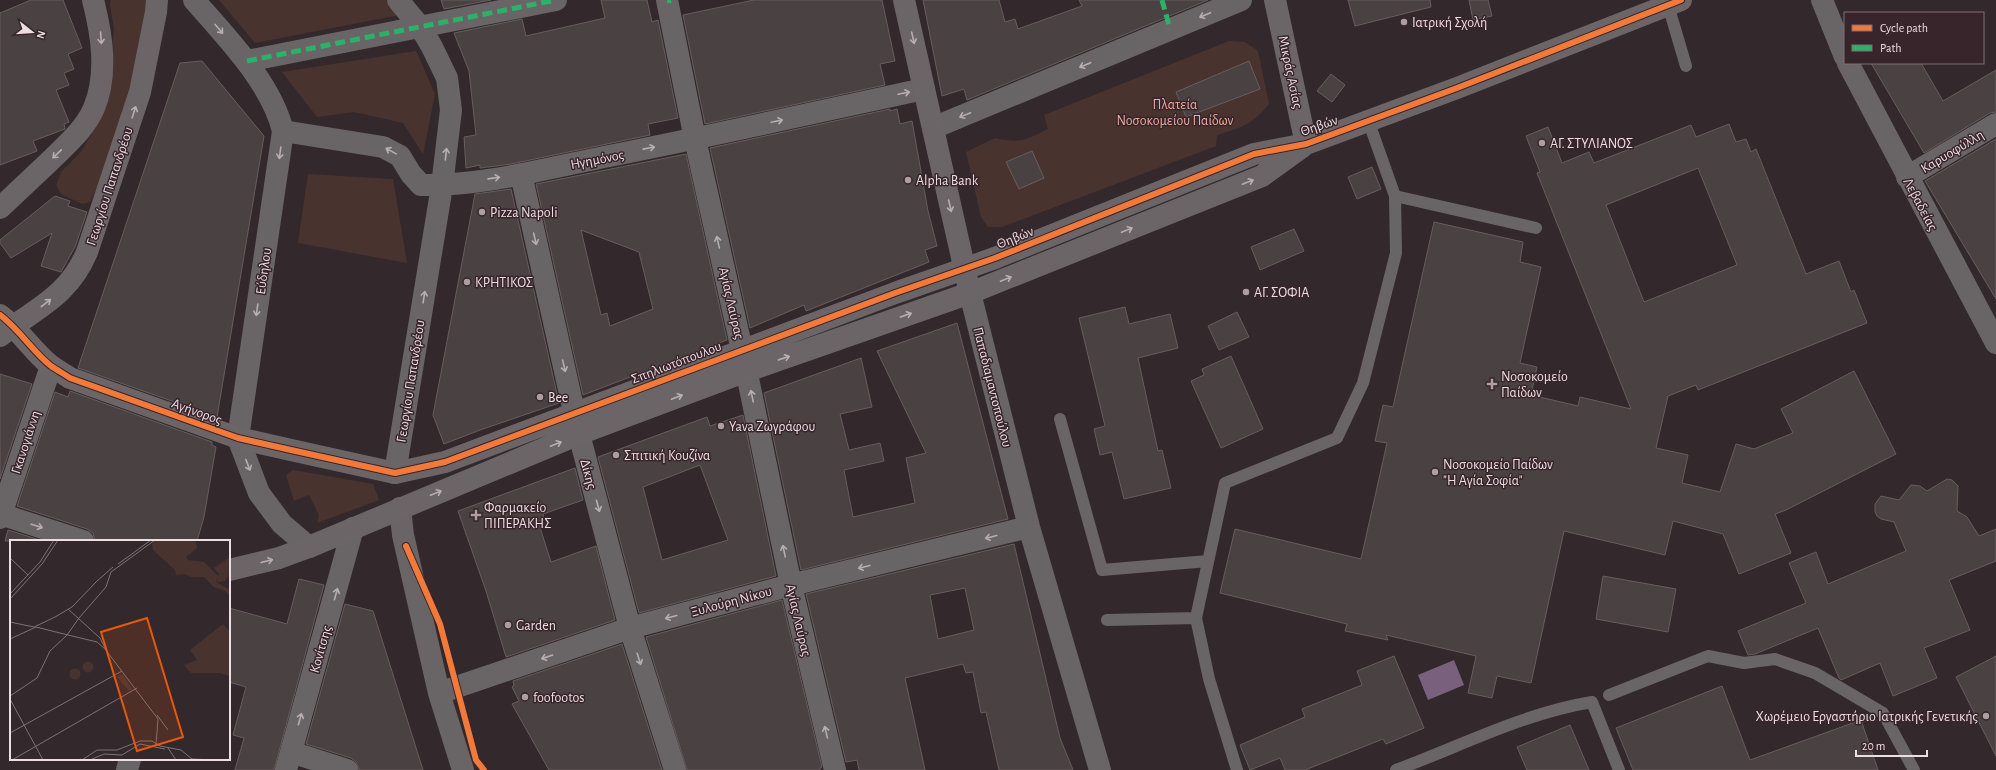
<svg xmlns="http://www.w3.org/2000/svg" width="1996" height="770" viewBox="0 0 1996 770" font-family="'Alegreya Sans',sans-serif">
  <rect width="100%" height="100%" fill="#33292c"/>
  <path fill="#49332f" d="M111,0h38l-30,140 -29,62 -8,2 -21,-10 -5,-9 6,-14 18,-18 20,-33 10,-49 4,-42 -4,-24z
    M219,0h167l13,15 -144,28z
    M1229,41l16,1 13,9 11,53c-16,20 -28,24 -52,31l-1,11 -214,81h-14l-7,-10 -15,-65 29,-14c24,6 31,2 53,-9l-4,-14z
    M416,51l19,43 -12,60 -20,-31 -49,-11 -37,5 -35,-45z
    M308,174l85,5 14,84 -109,-20z
    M293,470l80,14 6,16 -62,23 2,-8 -10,-20 -15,6 -8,-26z"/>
  <path fill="#79617d" d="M1454,660l10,25 -36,15 -10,-25z"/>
  <path fill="#4a4142" stroke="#675d5e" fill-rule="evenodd" d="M31,0h32l19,48 -14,6 6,15 -10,4 5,12 -13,5 13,32 -5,2 1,5 -32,12 4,10 -37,14v-152z
    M441,0h50l-47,9z
    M601,0h46l5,22 6,-2 20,98 -30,6 2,11 -139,29 -31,4v-3l-14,3 -2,-31 12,-2 -7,-64 -15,-38 68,-14 4,17 79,-18z
    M754,0h128l13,61 -15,3 5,21 -180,39 -22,-109z
    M923,0h76l6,22 10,-3 3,10 64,-23 -3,-6h129l-241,100 -3,-11 -22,7z
    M1348,0h82l1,7 -76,19z
    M1469,0h19l4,16 -19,4z
    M202,61l62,75 -47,281 -139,-49 102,-305z
    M1249,61l11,28 -74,28 -10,-25z
    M1871,63h50l22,38 53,-31v42l-6,1 -66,40z
    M1331,74l14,11 -13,17 -15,-11z
    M890,109v2l7,-2 3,15 12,-3 16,90 9,35 -12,4 4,12 -123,49 -2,-6 -54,23 -40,-180z
    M1729,124l7,18 10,-3 5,13 5,-3 50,125 33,-13 12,31 3,-2 13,33 -169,67 -2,-5 -28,11 -12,52 32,7 -6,28 38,9 16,-48 18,5 39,-16 -12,-24 73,-38 42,83 -110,56 -11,4 16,39 -52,21 -16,-40 -50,-13 -8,34 -101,-24 -33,152 -34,-7 -5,22 -24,-5 8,-37 -90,-21 2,5 -43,-9 2,-7 -127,-31 15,-64 126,30 26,-116 -12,-2 8,-36 10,2 41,-185 89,20 -3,20 21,5 -21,96 17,4 -6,28 47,11 2,-9 51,12 -94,-236 3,-1 -14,-36 22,-9 14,36 27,-11 5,11 97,-38 5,12zM1698,168l39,97 -93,37 -38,-97z
    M1996,139v160l-71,-118z
    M1032,151l12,27 -25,11 -13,-27z
    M686,154l41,186 -144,55 -47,-211zM581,230l58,22 14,57 -43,17 -3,-13 -6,2z
    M1372,167l9,22 -24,10 -9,-22z
    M511,189l48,214 -79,27 -36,14 -11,-29 42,-221z
    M55,196l15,5 -2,5 19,6 -12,35 -14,25 -20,-6 11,-33 -41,25 -11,-15v-3z
    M1294,229l10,22 -44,19 -9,-23z
    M1125,307l4,17 41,-10 8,34 -40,10 20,93 4,-1 9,38 -47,11 -12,-47 -12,3 -6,-26 11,-3 -26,-108z
    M1237,312l12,25 -30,13 -11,-24z
    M957,323l51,196 -207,51 -37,-177 97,-35 11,49 -32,7 9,36 31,-7 4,18 -40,9 9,47 62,-14 -9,-45 20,-5 -49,-102z
    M1231,356l32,73 -42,19 -30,-67 13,-6 -2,-6z
    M0,374l32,10 -32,95z
    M70,391l142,51v3l4,2 -12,70 -7,24h-102l-2,-8 -6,-4 -70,-23 38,-114 13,5z
    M743,415l33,161 -137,37 -41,-156 109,-40 3,9zM700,465l28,75 -66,20 -19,-73z
    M575,468l8,32 -40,14 1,5 -6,2 13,41 45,-16 19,74 -109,37 -20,-66 -28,-80z
    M1947,479l5,1 6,6 -1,25 10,6 12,19 17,-7v32l-47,19 21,50 -46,18 13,30 -44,18 -13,-33 -39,17 -2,-2 -21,-50 -63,26 -7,1 -10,-24 68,-28 -17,-40 27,-11 12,32 78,-33 -12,-29 -13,-3 -4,-3 -2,-4v-8l6,-8 18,4 12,-15 9,1 7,5z
    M8,530l35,11h-38z
    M1014,544l46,194 13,32h-74l-13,-58 -5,1 -8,-41 -7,1 -3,-9 -58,14 20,92h-66l-2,-10 -11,2 -40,-168zM965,588l9,42 -36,9 -8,-44z
    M1603,576l73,13 -8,43 -72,-13z
    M299,579l25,6 -50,185h-39l9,-32 -11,-3 13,-48 -17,-5v-74l58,16z
    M782,600l40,167 -2,1v2h-133l-41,-133z
    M345,604l28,7 50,159h-64l-3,-8 -5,-4 -45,-14z
    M622,644l40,126h-113l-37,-66 7,-3 -7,-14 2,-2 -1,-4z
    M1394,656l30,72 -38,16 -3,-5 -78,31h-20l-5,-12 -30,12 -10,-25 65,-28 -3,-8 60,-24 -5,-14z
    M1996,656v100l-40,-79z
    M1722,686l28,74 111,-40 17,50h-245l-17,-42z
    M1570,725l19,45h-62l-10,-23z"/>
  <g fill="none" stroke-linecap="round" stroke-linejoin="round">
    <path stroke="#696466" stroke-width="12" d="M1668,5l18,61
      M1395,196l141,32
      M1060,419l42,151 106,-9
      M1107,620l89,-2
      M1609,695l99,-39 36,7 31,-4 40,14 68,40 31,57
      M1237,770l-28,-91 -13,-61 29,-135 112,-45 26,-55 33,-130 -1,-57 -27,-76
      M1396,770c65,-24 128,-57 196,-68l27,68"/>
    <path stroke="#696466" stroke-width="22" d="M194,0c32,37 77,82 89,131l-45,307 21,55 23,31 27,23
      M667,0l28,139 47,211 49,235 44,185
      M1822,0l23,57
      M247,61l309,-61
      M1848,63l148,280
      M933,128l308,-128
      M283,131l100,16 17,9 11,18 10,11c61,1 123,-16 183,-28 107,-21 213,-45 320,-68
      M521,174l58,260 51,194 45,142
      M1907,177l89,-53
      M970,293l59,234 71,243
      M395,473l47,-287 9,-76 -4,-32 -15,-31 -11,-19 -23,-28
      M400,508l3,27 36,158 24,77
      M0,514l83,27
      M0,518l51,-152
      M439,693l191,-65 161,-43 238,-58
      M291,752l56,18
      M127,770l3,-11
      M286,770l67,-242"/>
    <path stroke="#6c6568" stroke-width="22" d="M904,0l64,284
      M1275,0l31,144
      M0,208c17,-16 34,-32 51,-48 16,-16 34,-31 43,-52 14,-34 8,-73 -1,-108
      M0,315c20,15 32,36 51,51 6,4 13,8 19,12l168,60 53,12 104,23 50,-11 450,-169 100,-35 259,-104 52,-10 151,-56 224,-88
      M0,336c36,-28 68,-39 87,-84l53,-160 16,-80 1,-12
      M229,570l50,-12 30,-11 270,-113 168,-63 223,-78 292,-117 40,-29"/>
    <path stroke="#2db169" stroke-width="5" stroke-dasharray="10 5" stroke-linecap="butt" d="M1162,0l8,29
      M667,1l4,-1
      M247,61l309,-61"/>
    <g stroke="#38242b" stroke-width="8">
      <path id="cycleway" d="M0,315c20,15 32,36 51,51 6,4 13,8 19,12l168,60 53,12 104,23 50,-11 450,-169 100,-35 259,-104 52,-10 151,-56 224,-88
        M406,546l34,78 36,136 8,10"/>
    </g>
    <use href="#cycleway" stroke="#f17a3a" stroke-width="6"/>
  </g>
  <defs><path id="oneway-shaft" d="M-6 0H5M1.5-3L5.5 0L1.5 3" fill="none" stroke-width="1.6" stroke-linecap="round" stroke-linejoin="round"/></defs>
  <g stroke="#b8adb0">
    <use href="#oneway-shaft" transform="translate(1205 15) rotate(157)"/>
    <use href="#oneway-shaft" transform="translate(219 29) rotate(49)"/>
    <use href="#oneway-shaft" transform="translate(1085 65) rotate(157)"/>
    <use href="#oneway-shaft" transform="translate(904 93) rotate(-12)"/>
    <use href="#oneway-shaft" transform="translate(965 115) rotate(158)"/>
    <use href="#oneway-shaft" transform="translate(777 121) rotate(-12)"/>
    <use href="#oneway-shaft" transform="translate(649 148) rotate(-11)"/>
    <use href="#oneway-shaft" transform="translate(391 151) rotate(-151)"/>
    <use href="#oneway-shaft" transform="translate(280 153) rotate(98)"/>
    <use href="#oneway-shaft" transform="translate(446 154) rotate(-83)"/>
    <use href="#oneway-shaft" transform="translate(494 178) rotate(-8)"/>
    <use href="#oneway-shaft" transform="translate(535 239) rotate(77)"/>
    <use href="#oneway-shaft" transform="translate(718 242) rotate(-103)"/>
    <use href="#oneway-shaft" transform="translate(424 297) rotate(-81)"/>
    <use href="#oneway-shaft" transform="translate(257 310) rotate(98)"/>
    <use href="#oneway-shaft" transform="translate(564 366) rotate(77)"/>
    <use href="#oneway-shaft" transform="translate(752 396) rotate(-102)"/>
    <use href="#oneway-shaft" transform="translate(248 465) rotate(69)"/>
    <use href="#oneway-shaft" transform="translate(598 506) rotate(75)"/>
    <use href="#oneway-shaft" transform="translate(37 526) rotate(18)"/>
    <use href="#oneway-shaft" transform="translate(991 537) rotate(166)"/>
    <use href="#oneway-shaft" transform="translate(784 551) rotate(-102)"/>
    <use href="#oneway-shaft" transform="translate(864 567) rotate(166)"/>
    <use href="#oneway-shaft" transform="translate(336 594) rotate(-74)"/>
    <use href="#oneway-shaft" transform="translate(671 617) rotate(165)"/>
    <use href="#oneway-shaft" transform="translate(547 657) rotate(161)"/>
    <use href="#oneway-shaft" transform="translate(639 659) rotate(72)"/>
    <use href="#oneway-shaft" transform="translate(300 719) rotate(-74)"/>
    <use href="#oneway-shaft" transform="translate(826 732) rotate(-103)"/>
  </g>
  <g stroke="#b9aeb1">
    <use href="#oneway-shaft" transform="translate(101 38) rotate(86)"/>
    <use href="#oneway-shaft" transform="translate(913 38) rotate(77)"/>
    <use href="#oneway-shaft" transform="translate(134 112) rotate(-72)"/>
    <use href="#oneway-shaft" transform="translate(57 154) rotate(136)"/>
    <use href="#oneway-shaft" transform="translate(1248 182) rotate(-22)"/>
    <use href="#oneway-shaft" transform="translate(950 206) rotate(77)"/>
    <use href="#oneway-shaft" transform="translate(1127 230) rotate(-22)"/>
    <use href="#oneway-shaft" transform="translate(1006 279) rotate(-22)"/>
    <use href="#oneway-shaft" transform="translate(46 303) rotate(-38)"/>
    <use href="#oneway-shaft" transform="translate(906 315) rotate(-19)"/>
    <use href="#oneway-shaft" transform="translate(784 358) rotate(-19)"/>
    <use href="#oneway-shaft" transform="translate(677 397) rotate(-21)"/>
    <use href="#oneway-shaft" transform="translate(556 444) rotate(-22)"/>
    <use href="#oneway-shaft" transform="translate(436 493) rotate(-22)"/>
    <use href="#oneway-shaft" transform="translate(267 561) rotate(-14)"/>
  </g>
  <g fill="#ab9fa2" stroke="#38242b" stroke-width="1.5">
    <circle cx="1404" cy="22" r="4"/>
    <circle cx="1542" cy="143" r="4"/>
    <circle cx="908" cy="180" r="4"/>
    <circle cx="482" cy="212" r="4"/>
    <circle cx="467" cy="282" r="4"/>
    <circle cx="1246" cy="292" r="4"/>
    <path d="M1490 378h4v4h4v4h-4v4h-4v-4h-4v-4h4z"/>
    <circle cx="540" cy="397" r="4"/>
    <circle cx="721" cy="426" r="4"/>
    <circle cx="616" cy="455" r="4"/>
    <circle cx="1435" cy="472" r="4"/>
    <path d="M474 509h4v4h4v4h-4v4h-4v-4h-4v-4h4z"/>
    <circle cx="508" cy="625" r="4"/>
    <circle cx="525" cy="697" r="4"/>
    <circle cx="1986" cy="716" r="4"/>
  </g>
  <g text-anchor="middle" stroke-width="3" stroke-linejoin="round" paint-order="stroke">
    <g font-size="14" fill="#ecdee2" stroke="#38242b" text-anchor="start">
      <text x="1412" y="27">Ιατρική Σχολή</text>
      <text x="1550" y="148">ΑΓ. ΣΤΥΛΙΑΝΟΣ</text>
      <text x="916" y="185">Alpha Bank</text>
      <text x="490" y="217">Pizza Napoli</text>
      <text x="475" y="287">ΚΡΗΤΙΚΟΣ</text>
      <text x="1254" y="297">ΑΓ. ΣΟΦΙΑ</text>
      <text x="1501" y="381">Νοσοκομείο<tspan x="1501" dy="16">Παίδων</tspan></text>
      <text x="548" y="402">Bee</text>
      <text x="729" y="431">Yava Ζωγράφου</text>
      <text x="624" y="460">Σπιτική Κουζίνα</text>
      <text x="1443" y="469">Νοσοκομείο Παίδων<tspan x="1443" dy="16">"Η Αγία Σοφία"</tspan></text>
      <text x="484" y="512">Φαρμακείο<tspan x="484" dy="16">ΠΙΠΕΡΑΚΗΣ</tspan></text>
      <text x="516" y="630">Garden</text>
      <text x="533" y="702">foofootos</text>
      <text x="1978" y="721" text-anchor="end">Χωρέμειο Εργαστήριο Ιατρικής Γενετικής</text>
    </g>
    <g font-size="14" fill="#ecdee2" stroke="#38242b">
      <text transform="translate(1291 72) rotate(78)" y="5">Μικράς Ασίας</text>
      <text transform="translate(1319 125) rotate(-19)" y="5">Θηβών</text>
      <text transform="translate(1952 151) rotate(-31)" y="5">Καρυοφύλλη</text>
      <text transform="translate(597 159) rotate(-11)" y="5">Ηγημόνος</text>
      <text transform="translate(109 186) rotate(-72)" y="5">Γεωργίου Παπανδρέου</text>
      <text transform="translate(1921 204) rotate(62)" y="5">Λεβαδείας</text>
      <text transform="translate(1015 237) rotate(-22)" y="5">Θηβών</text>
      <text transform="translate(263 271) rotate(-82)" y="5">Εύδηλου</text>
      <text transform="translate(732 303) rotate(77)" y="5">Αγίας Λαύρας</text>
      <text transform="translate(676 362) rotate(-21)" y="5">Σπηλιωτόπουλου</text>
      <text transform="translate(410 381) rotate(-81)" y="5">Γεωργίου Παπανδρέου</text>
      <text transform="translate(993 387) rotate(76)" y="5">Παπαδιαμαντοπούλου</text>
      <text transform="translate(197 411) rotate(20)" y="5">Αγήνορος</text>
      <text transform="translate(25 442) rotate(-72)" y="5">Γκανογιάννη</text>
      <text transform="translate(589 474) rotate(75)" y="5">Δίκης</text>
      <text transform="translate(731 601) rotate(-15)" y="5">Ξυλούρη Νίκου</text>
      <text transform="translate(799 620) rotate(77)" y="5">Αγίας Λαύρας</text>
      <text transform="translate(320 649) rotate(-74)" y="5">Κονίτσης</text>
    </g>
    <g font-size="14" fill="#f0ab9a" stroke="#38242b">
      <text x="1175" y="109">Πλατεία<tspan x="1175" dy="16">Νοσοκομείου Παίδων</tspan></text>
    </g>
  </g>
  <g transform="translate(10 540)">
    <rect width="220" height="220" fill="#33292c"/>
    <path d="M146,0h39l2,8 -11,9 2,3 16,2 14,14 1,-2 -5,-6 16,-11v16l-5,8 -8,1 1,-5 -2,5 14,8v6l-5,-5 -11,-4 -10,-10h-13l-6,-3 -9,1 -1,-5 -22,-20 -1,-6zM213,84l7,8v44l-10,-3h-29l-7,-8 13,-5 -7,-10zM72.5 127a5.5 5.5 0 1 1 11 0a5.5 5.5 0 1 1-11 0ZM59.5 134a5.5 5.5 0 1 1 11 0a5.5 5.5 0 1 1-11 0ZM110,134l4,2 8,13 -3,2 -12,-14z" fill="#49332f"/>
    <path fill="none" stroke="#7d7175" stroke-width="1" d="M0,18l18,17M108,24l33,-24M0,54l30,-32 14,-22M0,59l32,-35 16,-24M58,69l32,29 5,10M0,82l24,5 21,-10 17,-10 25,-26 16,-14M58,95l29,7 8,7 53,70 -2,26M0,99l26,-12 32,8M0,156l27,-18 13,-27 17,-16 12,-17 27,-31 5,-15 44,-32M0,159l33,61M147,175l11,15M0,193l112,-62M158,208l8,12M2,220l125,-72M72,220l15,-10h20l23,-9h12l8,5 21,4 11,9 23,1M80,220l14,-6 18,1 18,-11 25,5"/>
    <path fill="#e8590c" fill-opacity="0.15" stroke="#e8590c" stroke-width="2" d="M137,78l36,119 -46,14 -36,-119z"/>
    <rect width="220" height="220" fill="none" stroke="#ecdee2" stroke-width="2"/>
  </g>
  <rect x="1844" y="12" width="140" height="52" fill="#38242b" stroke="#806e74"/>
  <rect x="1852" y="25" width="20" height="6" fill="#f17a3a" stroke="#806e74"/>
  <text x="1880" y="32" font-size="12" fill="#ecdee2">Cycle path</text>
  <rect x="1852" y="45" width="20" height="6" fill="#2db169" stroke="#806e74"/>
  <text x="1880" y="52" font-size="12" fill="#ecdee2">Path</text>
  <g transform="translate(32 32) rotate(107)" stroke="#38242b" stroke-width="3" paint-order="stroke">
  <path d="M0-3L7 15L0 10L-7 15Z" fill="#ecdee2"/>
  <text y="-6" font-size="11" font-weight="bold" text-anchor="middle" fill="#ecdee2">N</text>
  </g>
  <path d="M1856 750v6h71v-6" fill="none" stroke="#ecdee2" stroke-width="2"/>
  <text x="1862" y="750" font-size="12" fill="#ecdee2" stroke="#38242b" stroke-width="3" paint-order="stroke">20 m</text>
</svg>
